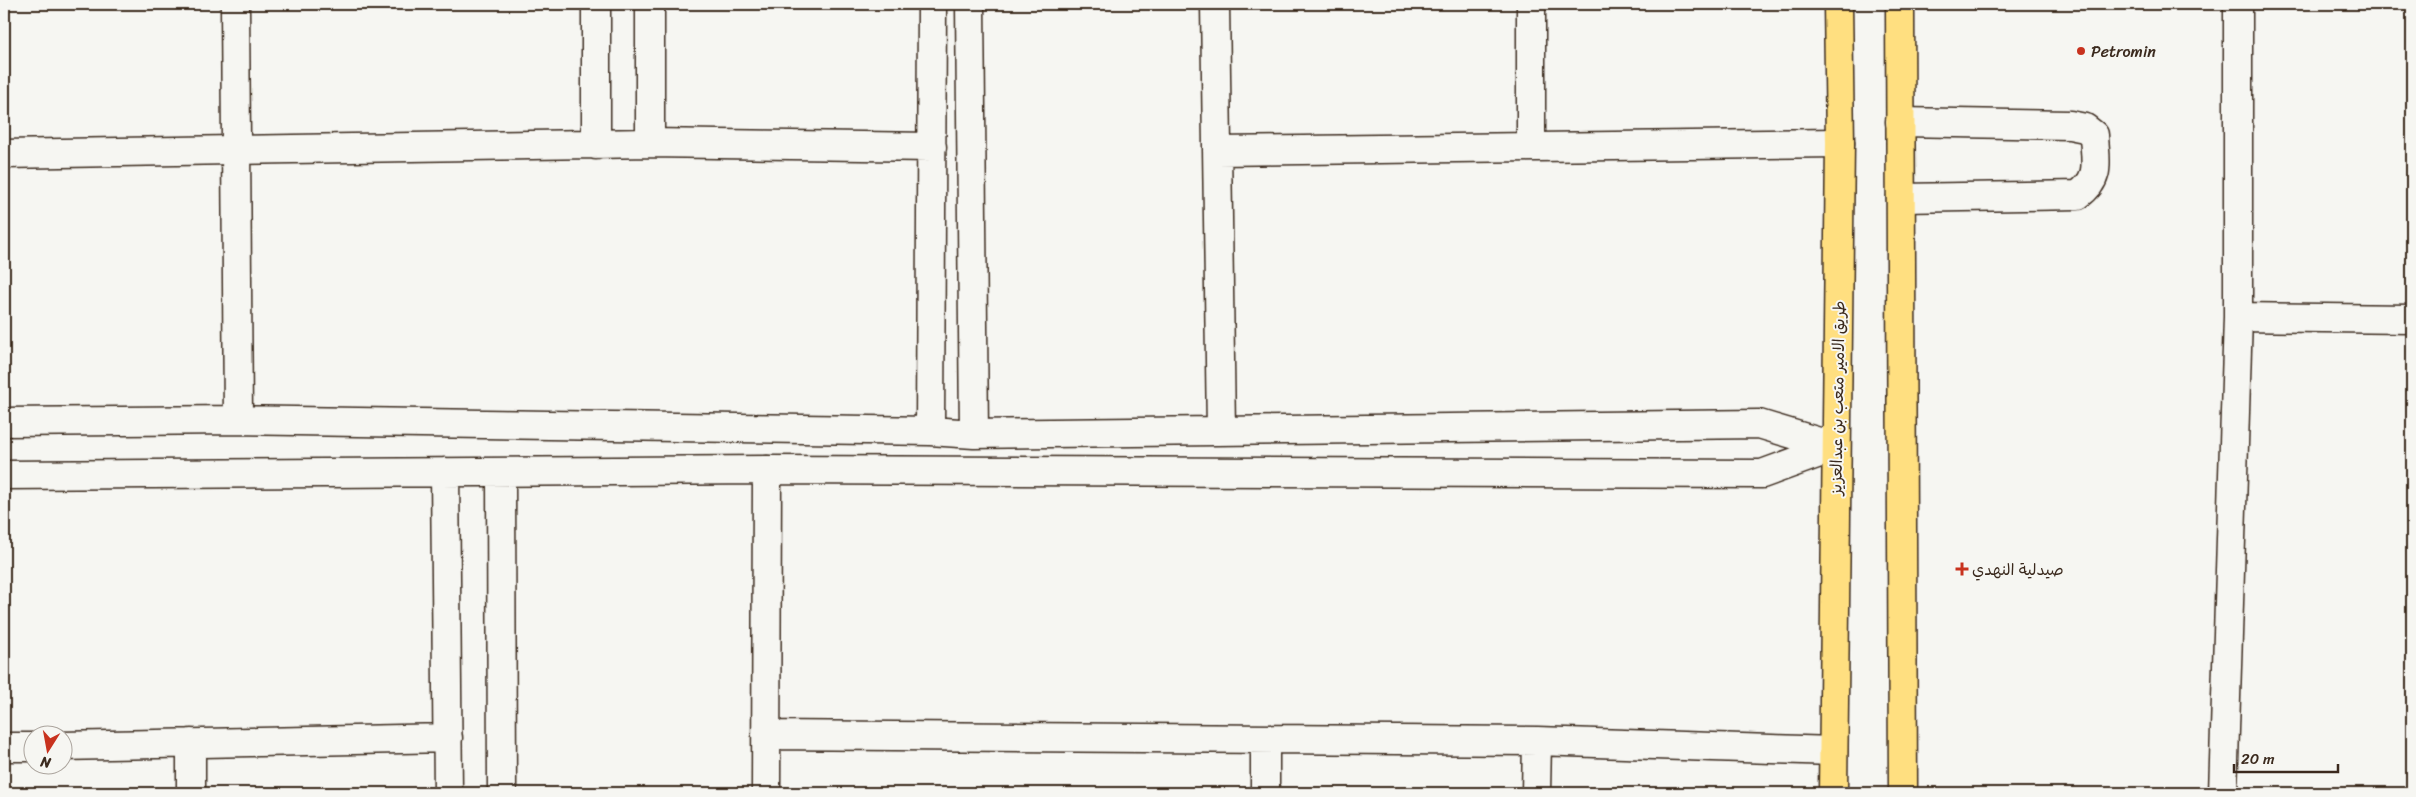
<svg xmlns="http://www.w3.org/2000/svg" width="2416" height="797" viewBox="0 0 2416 797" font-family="Sriracha,'Playpen Sans Arabic',sans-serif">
  <rect width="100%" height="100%" fill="#f6f6f2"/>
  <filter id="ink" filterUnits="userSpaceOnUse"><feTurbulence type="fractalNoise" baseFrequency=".02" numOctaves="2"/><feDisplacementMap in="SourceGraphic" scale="10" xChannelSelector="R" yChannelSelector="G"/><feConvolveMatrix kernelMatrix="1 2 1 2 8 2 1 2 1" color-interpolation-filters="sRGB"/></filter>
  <g filter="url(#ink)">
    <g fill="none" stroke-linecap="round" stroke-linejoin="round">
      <g stroke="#3b2a1e" stroke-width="31">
        <path id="minor" d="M235,4l3,416
          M596,4v141
          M650,4v139
          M970,4l4,430
          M1215,4l6,427
          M1531,4v142
          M1900,122l170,3 15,3 9,7c1,26 8,43 -16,60l-177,3
          M1217,151l623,-8
          M4,154l646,-11 282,4
          M2238,317l174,2
          M4,422l234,-2 692,11 44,3 785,-10 77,23
          M930,431l2,-427
          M445,472l3,321
          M501,472l1,321
          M4,475l763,-5 995,4 74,-27
          M766,735l771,6 296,10
          M62,746l386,-8
          M4,747h28
          M191,793v-50
          M766,793l1,-323
          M1265,793v-54
          M1536,793l1,-52
          M2223,793l15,-476v-313"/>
      </g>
      <g stroke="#3b2a1e" stroke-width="31">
        <path id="major" d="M1900,4l3,789
          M1833,793l7,-650 -2,-139"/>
      </g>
      <use href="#minor" stroke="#f6f6f2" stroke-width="28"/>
      <use href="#major" stroke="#ffdf80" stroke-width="28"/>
    </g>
  </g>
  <g fill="#c8321e" stroke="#f6f6f2" stroke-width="2">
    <circle cx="2081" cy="51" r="5"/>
    <path d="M1959.5 561.5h5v5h5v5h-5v5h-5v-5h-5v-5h5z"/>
  </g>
  <g text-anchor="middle" stroke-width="4" stroke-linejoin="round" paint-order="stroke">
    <g font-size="16" fill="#3b2a1e" stroke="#f6f6f2" text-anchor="start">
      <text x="2091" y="57">Petromin</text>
      <text x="1972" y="575">صيدلية النهدي</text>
    </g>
    <g font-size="16" fill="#3b2a1e" stroke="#f6f6f2">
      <text transform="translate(1837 398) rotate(-89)" y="6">طريق الامير متعب بن عبدالعزيز</text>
    </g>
  </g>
  <rect width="2416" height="797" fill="none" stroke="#f6f6f2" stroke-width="20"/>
  <rect x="10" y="10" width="2396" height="777" fill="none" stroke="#3b2a1e" stroke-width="2" filter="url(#ink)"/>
  <g transform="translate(48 750) rotate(191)"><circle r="24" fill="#f6f6f2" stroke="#aba49d"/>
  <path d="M0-4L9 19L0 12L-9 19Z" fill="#c8321e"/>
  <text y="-8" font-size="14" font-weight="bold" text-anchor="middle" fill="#3b2a1e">N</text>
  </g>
  <path d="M2234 764v8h104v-8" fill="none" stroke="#3b2a1e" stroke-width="2.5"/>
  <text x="2241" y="764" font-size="15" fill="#3b2a1e" stroke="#f6f6f2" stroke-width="4" paint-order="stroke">20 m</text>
</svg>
